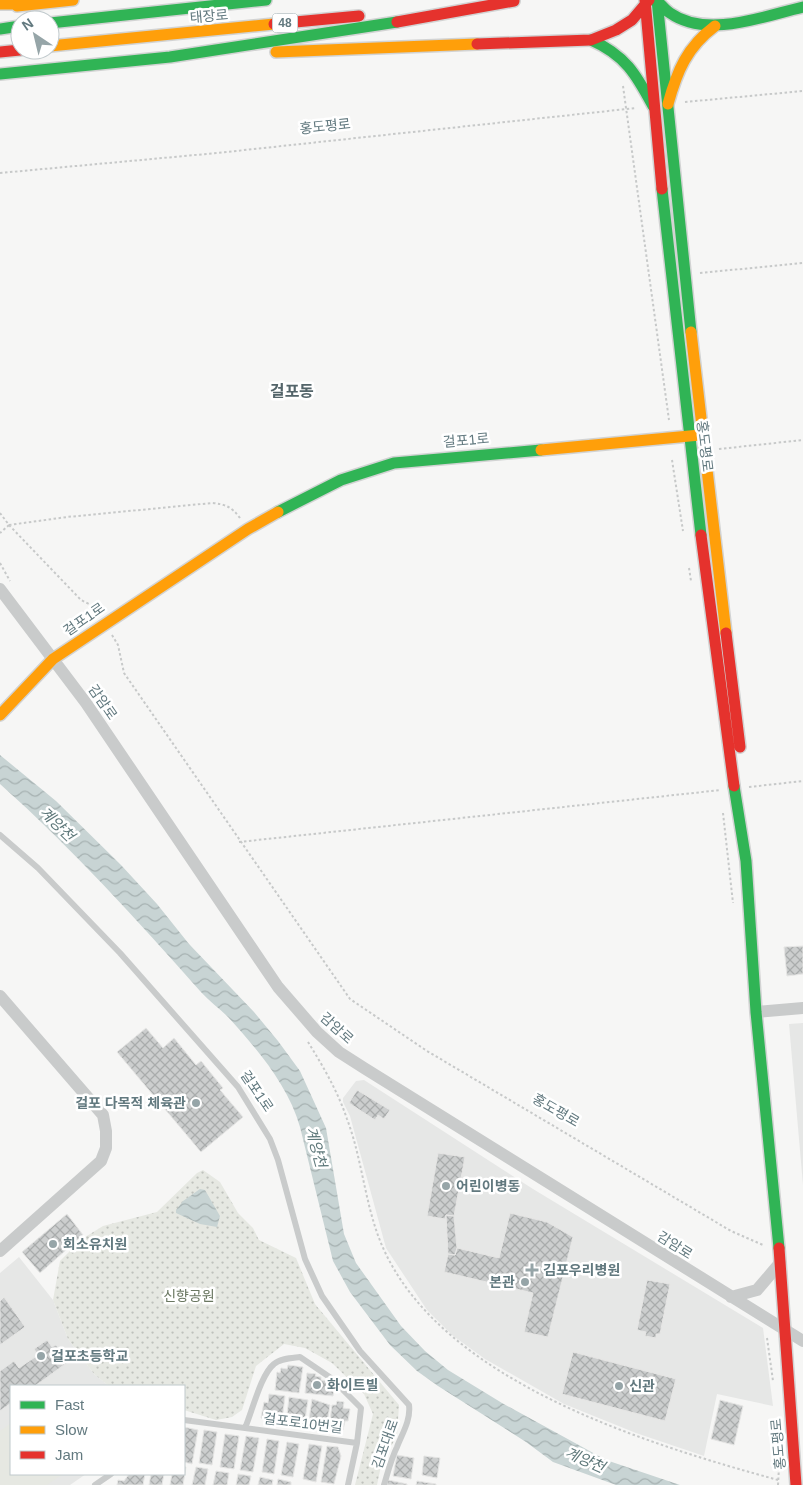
<svg xmlns="http://www.w3.org/2000/svg" width="803" height="1485" viewBox="0 0 803 1485" font-family="Helvetica,'Noto Sans KR',sans-serif">
  <defs>
    <pattern id="grass-dots" width="8" height="8" patternUnits="userSpaceOnUse" patternTransform="scale(1.25)"><rect width="8" height="8" fill="#e6e8e2"/><path d="M2 2h.1M6 6h.1" fill="none" stroke="#bec1bc" stroke-width="1.8" stroke-linecap="round"/></pattern>
    <pattern id="water-waves" width="16" height="10" patternUnits="userSpaceOnUse" patternTransform="scale(1.25)"><rect width="16" height="10" fill="#c8d4d4"/><path d="M0 5q4-4 8 0t8 0" fill="none" stroke="#a6b1b1"/></pattern>
    <pattern id="building-cross-hatch" width="8" height="8" patternUnits="userSpaceOnUse" patternTransform="scale(1.25)"><rect width="8" height="8" fill="#cccece"/><path d="M0 0l8 8M0 8l8-8" fill="none" stroke="#a9acac"/></pattern>
  </defs>
  <rect width="100%" height="100%" fill="#f6f6f5"/>
  <path fill="#e6e7e6" d="M803,1023v162l-14,-161z
    M364,1080l169,109 230,139 10,78 -56,-12 -13,62 -68,-23 -72,-29 -79,-45 -33,-24 -25,-25 -41,-62 -36,-132 -7,-14v-4l13,-17z
    M19,1257l34,43 15,39 26,35 15,12h-98v88h75l-16,11h-70v-212z"/>
  <path fill="url(#grass-dots)" d="M203,1170l17,12 18,31 15,15 6,12 37,18 19,46 84,101 -2,30 -16,31 -4,19h-22l18,-71 -9,-20 -32,-31 -27,-15 -21,-4 -28,22 -14,44 -10,7 -16,3 -32,-10v-24h-75l-15,-12 -26,-35 -15,-39 7,-39 22,-22 21,-13 54,-14 40,-39z"/>
  <path fill="#e6e8e2" d="M11,1423v51h52l-16,11h-47v-54z"/>
  <path fill="url(#water-waves)" d="M0,755l56,46 65,64 36,39 32,40 65,68 24,29 22,30 26,57 18,106 12,29 45,63 24,25 23,19 54,33 104,57 74,25h-64l-63,-23 -27,-20 -88,-56 -21,-15 -27,-26 -40,-53 -17,-31 -33,-134c-12,-42 -43,-78 -72,-110 -9,-9 -19,-16 -28,-26 -64,-72 -128,-143 -200,-207z
    M200,1189l5,1 15,26 -3,11 -17,-3 -24,-11v-3l7,-9z"/>
  <path fill="url(#building-cross-hatch)" stroke="#e6e6e5" d="M803,946v28l-16,2 -3,-29z
    M146,1028l17,20 11,-10 22,27 5,-4 22,27 -3,2 23,27 -42,35 -84,-100z
    M357,1090l33,20 -6,9 -6,-4 -3,5 -26,-17z
    M438,1153l27,4 -11,59 -8,-1 -1,4 -18,-3z
    M510,1213l37,9 26,15 -25,100 -24,-5 9,-39 -89,-21 4,-18 7,1 2,-7 42,10z
    M67,1214l16,21 -43,38 -18,-21z
    M446,1215l8,1 3,32 -2,7 -7,-1z
    M647,1280l23,4 -10,50h-4v4l-11,-2 1,-4 -9,-2z
    M4,1297l21,30 -25,18v-44z
    M47,1340l5,7 4,-2 12,17 -33,24h-24v17l-11,8v-40l14,-10 5,7 19,-13 -4,-6z
    M573,1352l103,27 -11,42 -103,-27z
    M288,1365l15,2 -4,26 -24,-3 2,-18 3,1 1,-5 6,1z
    M307,1373l9,1 -1,2 6,1v3l6,1v3l4,1 -1,4h4l-1,7 -28,-3z
    M269,1394l16,2 -3,25 -21,-3 3,-16 4,1z
    M289,1397l19,3 -4,26 -18,-2z
    M312,1399l18,6 -4,24 -18,-3z
    M720,1400l23,6 -9,39 -23,-6z
    M337,1401l7,1 -1,6 7,1 -2,12h-3l-2,9 -14,-2 3,-23h4z
    M184,1427l14,3 -6,34 -8,-2z
    M204,1430l13,2 -5,33 -13,-2z
    M225,1434l14,2 -5,33 -14,-2z
    M246,1436l13,2 -6,34 -13,-2z
    M267,1439l12,2 -5,33 -12,-2z
    M287,1442l12,2 -6,33 -12,-2z
    M309,1444l13,2 -6,36 -13,-3z
    M327,1446l11,1 3,9 -7,28 -13,-2z
    M397,1455l17,3 -3,21 -18,-3z
    M424,1456l16,2 -3,20 -15,-3z
    M184,1467h2l-3,18h-13l2,-11h12z
    M196,1467l12,2 -3,16h-13z
    M216,1471l13,2 -2,12h-14z
    M129,1474h16l-2,11h-26l1,-5 6,1z
    M151,1474h13l-2,11h-13z
    M238,1474l13,2 -2,9h-13z
    M260,1477l13,3 -1,5h-14z
    M278,1479l13,3v3h-14z
    M388,1480l19,4v1h-20z
    M417,1481l19,3v1h-20z"/>
  <g fill="none" stroke-linecap="round" stroke-linejoin="round">
    <g stroke="#d2d3d3" stroke-width="14">
      <path id="fast" d="M656,0c5,4 9,10 14,13 37,26 94,3 133,-6
        M657,0l34,332
        M50,23l216,-23
        M0,29l20,-3
        M591,40c34,15 45,34 62,66
        M0,74l170,-17 227,-35
        M662,189l39,346
        M278,512l63,-32 53,-17 147,-13
        M734,786l12,75 10,151 23,236"/>
    </g>
    <g stroke="#d2d3d3" stroke-width="14">
      <path id="slow" d="M0,4h32
        M17,6l56,-6
        M50,46l224,-22
        M276,52l201,-8
        M668,104c9,-33 19,-57 47,-78
        M691,332l35,301
        M541,450l159,-15
        M0,715l53,-56 195,-130 30,-17"/>
    </g>
    <g stroke="#d2d3d3" stroke-width="14">
      <path id="jam" d="M645,0l17,189
        M397,22l117,-21
        M274,24l85,-8
        M477,44l114,-4 25,-10 16,-10 17,-20
        M0,52l20,-2
        M701,535l33,251
        M726,633l14,114
        M779,1248l17,237"/>
    </g>
    <path stroke="#c7c9c9" stroke-width="2" stroke-dasharray="2.5 2.5" stroke-linecap="butt" d="M623,86l46,334
      M685,102l118,-11
      M0,173l217,-20 419,-45
      M700,273l103,-10
      M719,449l84,-9
      M672,460l11,71
      M0,513l9,12 -9,8
      M9,525l72,75 12,6 3,4
      M9,525l58,-8 145,-14c13,1 20,4 28,15
      M0,563l10,18
      M689,568l2,13
      M112,635l6,10 6,28 226,326 77,52 304,180 32,14
      M749,787l54,-6
      M723,813l10,90
      M239,842l482,-52
      M308,1042c15,24 30,50 39,77 16,42 18,90 37,131 61,133 263,194 394,230
      M767,1338l6,43
      M778,1485l1,-18"/>
    <path stroke="#c9cbcb" stroke-width="6" d="M0,835l38,33 82,85 118,134 32,52 8,21 27,99 17,37 38,55 49,54c2,15 -7,29 -12,42 -6,12 -9,25 -13,38
      M184,1420l173,23 -9,42
      M245,1428c7,-16 16,-54 29,-64 7,-6 18,-6 26,-7l31,21 30,30 -4,35
      M95,1485l16,-11"/>
    <path stroke="#c9cbcb" stroke-width="12" d="M0,589l86,114 192,284 39,45 22,20 25,16 439,273
      M0,996l103,119 3,16v17l-5,13 -101,90
      M756,1012l47,-4
      M731,1297l26,-7 23,-27"/>
    <use href="#fast" stroke="#30b455" stroke-width="11"/>
    <use href="#slow" stroke="#ff9f0a" stroke-width="11"/>
    <use href="#jam" stroke="#e5322d" stroke-width="11"/>
  </g>
  <g fill="#96a5a8" stroke="#fff" stroke-width="2">
    <circle cx="196" cy="1103" r="5"/>
    <circle cx="446" cy="1186" r="5"/>
    <circle cx="53" cy="1244" r="5"/>
    <path d="M529.5 1262.5h5v5h5v5h-5v5h-5v-5h-5v-5h5z"/>
    <circle cx="525" cy="1282" r="5"/>
    <circle cx="41" cy="1356" r="5"/>
    <circle cx="317" cy="1385" r="5"/>
    <circle cx="619" cy="1386" r="5"/>
  </g>
  <g text-anchor="middle" stroke-width="5" stroke-linejoin="round" paint-order="stroke">
    <rect fill="#fff" stroke="#91a1a5" stroke-width="1" x="272.5" y="13.5" width="25" height="19" rx="4"/>
    <g font-size="12" font-weight="bold" fill="#62797f">
      <text x="285" y="27">48</text>
    </g>
    <g font-size="14" fill="#62797f" stroke="#fff">
      <text transform="translate(209 16) rotate(-5)" y="5">태장로</text>
      <text transform="translate(325 126) rotate(-6)" y="5">홍도평로</text>
      <text transform="translate(466 440) rotate(-5)" y="5">걸포1로</text>
      <text transform="translate(705 446) rotate(83)" y="5">홍도평로</text>
      <text transform="translate(84 619) rotate(-35)" y="5">걸포1로</text>
      <text transform="translate(103 702) rotate(55)" y="5">감암로</text>
      <text transform="translate(337 1028) rotate(42)" y="5">감암로</text>
      <text transform="translate(257 1091) rotate(56)" y="5">걸포1로</text>
      <text transform="translate(556 1110) rotate(30)" y="5">홍도평로</text>
      <text transform="translate(675 1245) rotate(32)" y="5">감암로</text>
      <text transform="translate(303 1423) rotate(7)" y="5">걸포로10번길</text>
      <text transform="translate(385 1444) rotate(-70)" y="5">김포대로</text>
      <text transform="translate(778 1444) rotate(-95)" y="5">홍도평로</text>
    </g>
    <g font-size="14" font-weight="bold" fill="#62797f" stroke="#fff" text-anchor="start">
      <text x="186" y="1108" text-anchor="end">걸포 다목적 체육관</text>
      <text x="456" y="1191">어린이병동</text>
      <text x="63" y="1249">회소유치원</text>
      <text x="543" y="1275">김포우리병원</text>
      <text x="515" y="1287" text-anchor="end">본관</text>
      <text x="51" y="1361">걸포초등학교</text>
      <text x="327" y="1390">화이트빌</text>
      <text x="629" y="1391">신관</text>
    </g>
    <g font-size="14" fill="#6a7761" stroke="#fff">
      <text x="189" y="1301">신향공원</text>
    </g>
    <g font-size="15" font-style="italic" fill="#5e787a" stroke="#fff">
      <text transform="translate(57 824) rotate(44)" y="5">계양천</text>
      <text transform="translate(316 1147) rotate(75)" y="5">계양천</text>
      <text transform="translate(585 1460) rotate(24)" y="5">계양천</text>
    </g>
    <g font-size="16" font-weight="bold" fill="#54656a" stroke="#fff">
      <text x="292" y="397">걸포동</text>
    </g>
  </g>
  <rect x="10" y="1385" width="175" height="90" fill="#ffffff" stroke="#c0c9cc"/>
  <rect x="20" y="1401" width="25" height="8" fill="#30b455" stroke="#c0c9cc"/>
  <text x="55" y="1410" font-size="15" fill="#62797f">Fast</text>
  <rect x="20" y="1426" width="25" height="8" fill="#ff9f0a" stroke="#c0c9cc"/>
  <text x="55" y="1435" font-size="15" fill="#62797f">Slow</text>
  <rect x="20" y="1451" width="25" height="8" fill="#e5322d" stroke="#c0c9cc"/>
  <text x="55" y="1460" font-size="15" fill="#62797f">Jam</text>
  <g transform="translate(35 35) rotate(325)"><circle r="24" fill="#ffffff" stroke="#c0c9cc"/>
  <path d="M0-4L9 19L0 12L-9 19Z" fill="#96a5a8"/>
  <text y="-8" font-size="14" font-weight="bold" text-anchor="middle" fill="#62797f">N</text>
  </g>
</svg>
